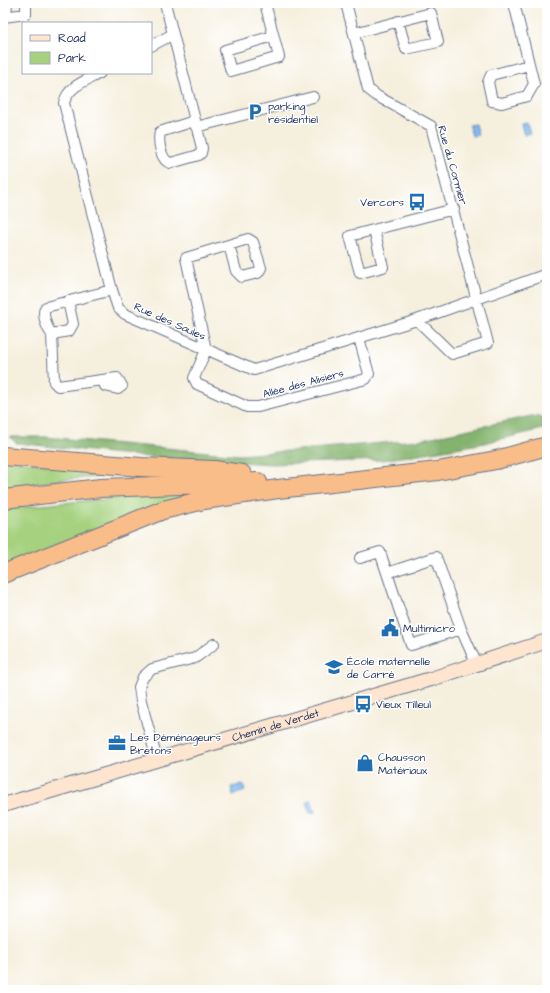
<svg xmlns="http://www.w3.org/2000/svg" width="550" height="993" viewBox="0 0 550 993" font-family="'Architects Daughter',sans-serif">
  <rect width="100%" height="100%" fill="#fff"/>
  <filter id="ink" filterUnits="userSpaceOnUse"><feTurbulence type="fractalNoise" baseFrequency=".025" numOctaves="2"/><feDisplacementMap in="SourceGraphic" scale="8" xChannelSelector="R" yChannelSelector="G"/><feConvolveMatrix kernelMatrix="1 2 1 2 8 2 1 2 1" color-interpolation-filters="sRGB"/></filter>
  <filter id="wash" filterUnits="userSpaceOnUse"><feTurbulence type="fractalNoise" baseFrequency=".012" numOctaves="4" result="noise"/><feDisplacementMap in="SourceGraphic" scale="16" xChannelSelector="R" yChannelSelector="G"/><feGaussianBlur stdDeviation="0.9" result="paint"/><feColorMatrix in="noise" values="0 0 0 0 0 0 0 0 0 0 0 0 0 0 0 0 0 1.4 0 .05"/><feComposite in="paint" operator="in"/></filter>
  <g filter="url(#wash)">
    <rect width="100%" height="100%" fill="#f5efdd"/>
    <path fill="#a6d17e" stroke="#60806e" d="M3,460l134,13 -77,7 -57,8z
      M203,489l1,6 -201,75v-61z"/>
    <path fill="#84b36d" stroke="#507166" d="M531,416l16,1v11l-67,16 -97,16 -111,4 -124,-7 -132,-14 -6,-6h36l194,18 178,-15z"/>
    <path fill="#82bbf3" stroke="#4e75a8" d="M527,123l3,10 -6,2 -3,-11z
      M475,124l3,11 -6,1 -3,-11z
      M243,785l2,6 -12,4 -2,-8z
      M311,800l4,12 -5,1 -3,-12z"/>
  </g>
  <g filter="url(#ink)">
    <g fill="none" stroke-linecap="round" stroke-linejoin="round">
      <g stroke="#67728a" stroke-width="12">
        <path id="street" d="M265,3l14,54 -48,14 -6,-21 48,-14
          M346,3l22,86 9,7 54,30 57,217 -36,11 -35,-34
          M514,3l20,81 -7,12 -25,7 -10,-2 -4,-19 3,-7 38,-10
          M3,17l23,-3v-11
          M6,17l1,-14
          M354,33l77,-20 7,29 -32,7 -8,-28
          M173,34l29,114 -1,5 -2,2 -28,8c-11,-2 -13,-23 -11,-31l34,-11
          M151,46l22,-12 -8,-31
          M100,73c-14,8 -32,13 -36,30l48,187 6,18 7,6 129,56 163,-50 130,-46
          M196,127l117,-30
          M374,230l9,37 -23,6 -10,-37 104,-27
          M229,245l7,26 6,6 16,-4 3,-5 -8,-26 -5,-3 -62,19 20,92 -12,28 3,6 50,23h11l108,-28 3,-5 -10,-36
          M52,334l2,48 4,4 59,-8 5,8 -4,3 -13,-3 -2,-5
          M52,334c-5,-5 -11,-21 -6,-27l66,-17
          M52,334l17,-3 4,-7 -5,-23
          M360,558l20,-6 31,93 50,-16
          M387,573l49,-16 25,72 16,36
          M157,760l-16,-59 -2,-14 4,-10 9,-8 43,-11 19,-14"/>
      </g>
      <g stroke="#67728a" stroke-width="16">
        <g id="secondary">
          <path id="s1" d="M3,805l428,-126 116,-38"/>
        </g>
      </g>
      <g stroke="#67728a" stroke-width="20">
        <path id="highway" d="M3,456l138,11 73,3 28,4
          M3,499l98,-11 157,-6
          M3,574l160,-64 41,-10 74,-11 160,-18 58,-11 51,-14"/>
      </g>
      <use href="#street" stroke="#fff" stroke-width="10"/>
      <use href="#secondary" stroke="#fde5d0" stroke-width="14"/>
      <use href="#highway" stroke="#f9bd89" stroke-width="18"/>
    </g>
  </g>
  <defs>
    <g id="parking-bare" transform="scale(1.38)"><path d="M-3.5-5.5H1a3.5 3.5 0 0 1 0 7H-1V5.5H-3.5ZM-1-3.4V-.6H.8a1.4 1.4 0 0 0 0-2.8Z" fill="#1f6fb2" stroke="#fff" stroke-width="2.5" paint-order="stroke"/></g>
    <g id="bus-bare" transform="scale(1.38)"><path d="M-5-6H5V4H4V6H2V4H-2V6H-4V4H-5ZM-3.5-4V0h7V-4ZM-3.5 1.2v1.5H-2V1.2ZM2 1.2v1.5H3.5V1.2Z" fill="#1f6fb2" stroke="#fff" stroke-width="2.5" paint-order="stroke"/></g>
    <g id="civic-bare" transform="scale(1.38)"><path d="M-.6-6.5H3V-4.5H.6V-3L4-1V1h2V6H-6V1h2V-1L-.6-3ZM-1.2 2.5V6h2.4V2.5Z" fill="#1f6fb2" stroke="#fff" stroke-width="2.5" paint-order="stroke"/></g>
    <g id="school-bare" transform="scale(1.38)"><path d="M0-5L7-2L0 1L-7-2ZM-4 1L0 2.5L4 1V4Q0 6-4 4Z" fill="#1f6fb2" stroke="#fff" stroke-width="2.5" paint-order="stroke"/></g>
    <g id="office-bare" transform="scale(1.38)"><path d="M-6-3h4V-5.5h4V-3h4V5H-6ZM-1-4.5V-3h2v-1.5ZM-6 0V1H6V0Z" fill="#1f6fb2" stroke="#fff" stroke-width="2.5" paint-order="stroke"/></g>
    <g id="shop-bare" transform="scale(1.38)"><path d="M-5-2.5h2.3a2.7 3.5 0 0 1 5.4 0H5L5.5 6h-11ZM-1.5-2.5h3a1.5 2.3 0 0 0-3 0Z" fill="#1f6fb2" stroke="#fff" stroke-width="2.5" paint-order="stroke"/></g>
  </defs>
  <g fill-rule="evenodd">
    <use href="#parking-bare" x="255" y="112"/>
    <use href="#bus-bare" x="417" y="202"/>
    <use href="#civic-bare" x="390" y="628"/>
    <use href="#school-bare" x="334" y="667"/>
    <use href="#bus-bare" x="363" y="704"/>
    <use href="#office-bare" x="117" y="743"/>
    <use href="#shop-bare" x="365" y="763"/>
  </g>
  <g text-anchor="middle" stroke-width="3" stroke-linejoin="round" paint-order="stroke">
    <g font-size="11" fill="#1b2f5e" stroke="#fff" text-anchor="start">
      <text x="268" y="110">parking<tspan x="268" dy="13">résidentiel</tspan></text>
      <text x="404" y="206" text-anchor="end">Vercors</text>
      <text x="403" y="632">Multimicro</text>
      <text x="347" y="665">École maternelle<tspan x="347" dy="13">de Carré</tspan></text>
      <text x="376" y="708">Vieux Tilleul</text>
      <text x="130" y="741">Les Déménageurs<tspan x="130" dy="13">Bretons</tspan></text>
      <text x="378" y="761">Chausson<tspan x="378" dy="13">Matériaux</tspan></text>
    </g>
    <g font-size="11" fill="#1b2f5e" stroke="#fff">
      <text transform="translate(453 165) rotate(74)" y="4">Rue du Cormier</text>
      <text transform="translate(170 321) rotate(24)" y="4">Rue des Saules</text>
      <text transform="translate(303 383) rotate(-15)" y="4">Allée des Alisiers</text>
      <text dy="4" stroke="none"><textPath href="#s1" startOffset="284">Chemin de Verdet</textPath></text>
    </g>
  </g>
  <rect width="550" height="993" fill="none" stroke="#fff" stroke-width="16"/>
  <rect x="22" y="22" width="130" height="52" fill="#ffffff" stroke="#a4acbf"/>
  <rect x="30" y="35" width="20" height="6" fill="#fde5d0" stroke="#a4acbf"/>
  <text x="58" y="42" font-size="12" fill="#1b2f5e">Road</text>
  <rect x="30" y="52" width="20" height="12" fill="#a6d17e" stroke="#a4acbf"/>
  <text x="58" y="62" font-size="12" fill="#1b2f5e">Park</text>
</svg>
